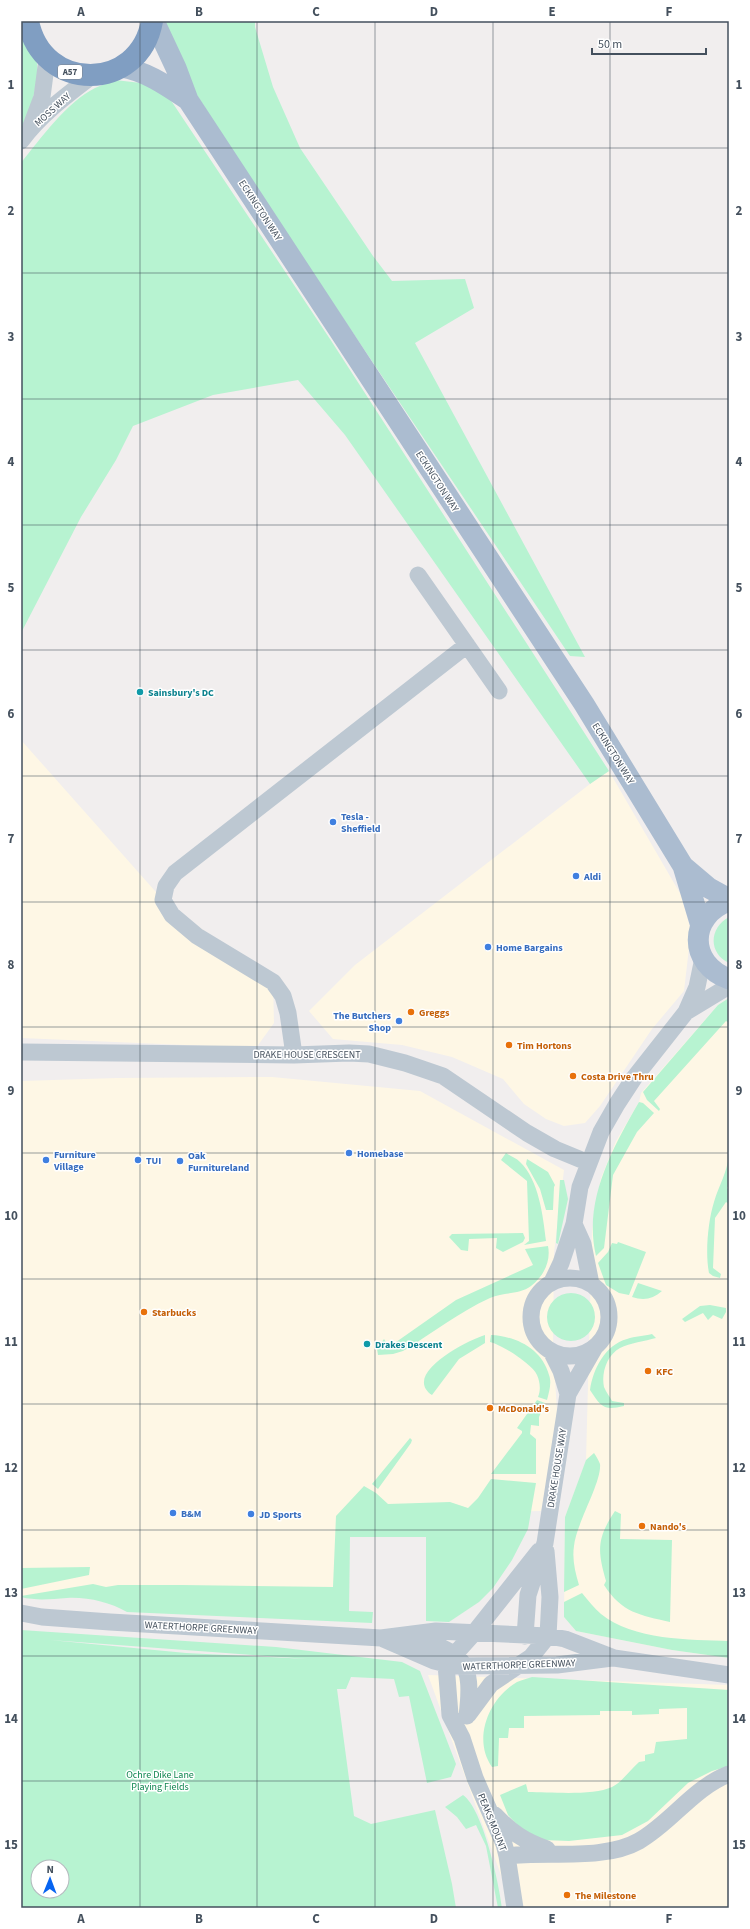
<svg xmlns="http://www.w3.org/2000/svg" width="750" height="1929" viewBox="0 0 750 1929" font-family="'Source Sans 3',sans-serif">
  <rect width="100%" height="100%" fill="#f1eeee"/>
  <path fill="#fef7e5" d="M21,740l142,160 110,82 1,41 -18,25 -235,-10z
    M609,771l72,124 10,36 -7,60 -32,38 -52,77 -15,17 -21,3 -18,-7 -22,-15 -21,-25 -51,-22 -50,-12 -69,-6 -24,-28 46,-46 235,-181z
    M729,998v660l-57,-8 -96,-19 -12,-14 1,-100 21,-56 6,-230 5,-33 4,-20 15,-37 23,-39 2,-9 77,-88z
    M272,1077l148,14 144,79 -10,83 -1,94 5,80 -17,84 -197,5 -1,72 -322,8v-515l96,-3z
    M428,1675l301,10v223h-216z"/>
  <path fill="#b7f3d1" fill-rule="evenodd" d="M163,21h92v6l18,60 27,61 73,108 19,25 73,-2 9,29 -59,35 170,314 -15,-1 -311,-463 -64,-101z
    M21,39l4,2 12,22 1,12 -8,38 -9,16z
    M115,80l26,3 27,13 162,243 279,432 -19,13 -245,-349 -47,-55 -85,15 -80,31 -17,34 -35,57 -60,116v-470c19,-24 46,-61 74,-75 6,-3 14,-5 20,-8z
    M729,917v46c-21,-10 -20,-35 0,-46z
    M729,998v25l-3,-2 -72,80 6,8 -1,2 -12,-11 -4,-8 75,-87z
    M639,1102l4,1 11,10 -17,19 -24,43 -9,73 -8,8c-13,-55 16,-107 43,-154z
    M506,1153c4,3 10,5 14,9 19,18 23,54 26,79l-22,4 5,-4 -2,-60 -26,-21z
    M729,1155v30l-2,3 2,2v14l-3,-2 -11,16 -2,50 8,6 -1,4 -7,-2 -4,-3c-4,-20 -1,-52 5,-71 5,-17 13,-29 15,-47z
    M527,1159l21,13 7,13 -1,2 -1,23h-7l-6,-21 -14,-25z
    M560,1180h4l4,19 -10,45 -2,-1z
    M523,1233l2,5 -2,4 -20,10 -7,-4 1,-10 -28,1 -1,12 -7,-1 -12,-13 3,-3z
    M618,1242l28,10 -17,43 -10,-2 -13,-8 -8,-22 10,-11 4,-9 5,1z
    M548,1246c3,15 -4,30 -17,40 -12,9 -28,6 -41,12 -31,14 -57,35 -87,53l-10,3 -15,1 -1,-6 7,-10 5,8 67,-47 77,-35 -8,-16z
    M638,1283l24,8c-9,8 -18,10 -30,6z
    M547 1317a24 24 0 1 1 48 0a24 24 0 1 1-48 0Z
    M710,1305l16,3v4l-4,7 -9,-4 -5,5 -5,-7 -18,9 -3,-3 18,-13z
    M652,1334l4,4c-11,3 -26,5 -36,10 -13,7 -19,25 -16,39 2,5 6,10 8,14l12,2v3c-20,5 -23,1 -34,-16 3,-21 15,-45 37,-51 8,-3 17,-3 25,-5z
    M485,1335v8l-26,16 -27,36c-31,-21 36,-55 53,-60z
    M491,1335c25,1 51,14 58,40 3,8 0,17 -2,25l-9,-3c3,-7 2,-15 -1,-22 -5,-11 -35,-30 -47,-33z
    M537,1400l8,3 -6,14v9l-8,-1 -1,9 6,5v35h-45l31,-41v-2l-5,-3z
    M410,1438l2,2 -1,3 -33,46 -6,-5z
    M594,1453c2,3 5,8 6,11 2,18 -24,60 -26,82 -2,13 1,26 5,39l-15,7 1,-75 21,-57z
    M491,1479l45,4 -8,46 -16,31 -19,28 -14,14 -30,20 -23,-1v-84h-76l-1,74 24,1 -1,11 -245,-11c-18,-10 -39,-15 -60,-14 -16,1 -30,3 -46,-1v-1l72,-12 13,3 12,-2h64l151,2 3,-71 28,-30 12,7 12,11 62,-2 18,6 10,-10z
    M615,1511l6,3 -1,25 52,1 -2,82c-30,-7 -48,-9 -66,-37l2,-4c-9,-31 -9,-43 9,-70z
    M90,1567l-1,8 -68,14v-21z
    M582,1593c6,7 12,15 19,21 31,26 90,26 128,27v17l-57,-8 -96,-19 -12,-14v-15z
    M21,1630l255,17 126,15 18,9 36,93 -5,13 -24,6 -18,-87 -10,1 -5,-18 -43,-2 -5,12h-9l17,127 17,8 64,-14 17,74 4,24h-435zM50,1640l258,19 -122,-6zM38,1867h24v24h-24z
    M532,1677l197,13v76l-17,5 -24,12 -40,38 -26,14 -53,6 -27,-1 -20,-10 -14,-15 -8,-20 26,-11 2,8c22,0 65,4 84,-5 10,-5 19,-18 27,-25l6,-1v-6l9,-2 2,-11 31,-3v-31l-28,1v5l-27,1v-4h-32v4l-76,1v12h-15l-1,10h-9l-1,28 -6,1c-20,-28 -3,-69 25,-85 4,-2 10,-3 15,-5z
    M463,1795c20,14 36,88 39,113h-4l-12,-62 -10,-21 -10,4 -9,-12 -12,-10z"/>
  <g fill="none" stroke-linecap="round" stroke-linejoin="round">
    <path stroke="#bdc8d2" stroke-width="17" d="M31,126l11,-29 5,-38
      M21,141c19,-26 46,-46 71,-65
      M418,575l81,116
      M686,1012l43,-26
      M21,1052l273,3 55,-2 20,1 36,9 38,13 84,57 28,16 34,14
      M294,1055l-6,-42 -5,-17 -10,-14 -76,-46 -25,-21 -9,-15 3,-14 9,-13 292,-228
      M574,1224l9,20 8,40
      M531 1317a39 39 0 1 1 78 0a39 39 0 1 1-78 0Z
      M552,1282l9,-19 13,-39 6,-37 21,-55 16,-28 17,-26 52,-66 11,-25 6,-29
      M551,1351l10,20 7,23
      M21,1613l21,4 68,5 271,16 55,-7 112,5 17,3 49,19 115,17
      M412,1636c51,18 62,23 55,80
      M525,1636l3,-41 17,-52 23,-149 27,-47
      M381,1638l53,23 21,5 102,-1 55,-7
      M446,1664l4,51 12,23 13,40 29,66 3,12 8,52
      M446,1664l28,-31 65,-82
      M468,1715l23,-31 40,-27 17,-21 2,-39 -4,-46
      M495,1815c16,17 29,26 52,34
      M507,1856c40,-5 97,5 132,-15 33,-19 54,-53 90,-67"/>
    <path stroke="#abbcd0" stroke-width="21" d="M154,21l22,47 12,32 396,604 99,162 18,60
      M121,67c25,4 46,19 67,33
      M683,866l26,22 20,11
      M729,901c-41,15 -41,63 0,78"/>
    <path stroke="#809ec2" stroke-width="22" d="M28,21c14,72 111,72 124,0"/>
  </g>
  <path fill="none" stroke="#44505d" stroke-width="1" stroke-opacity="0.55" d="M140,21v1887M257,21v1887M375,21v1887M493,21v1887M610,21v1887M21,148h708M21,273h708M21,399h708M21,525h708M21,650h708M21,776h708M21,902h708M21,1027h708M21,1153h708M21,1279h708M21,1404h708M21,1530h708M21,1656h708M21,1781h708"/>
  <g fill="#0f9aa8" stroke="#fff" stroke-width="1.5">
    <circle cx="140" cy="692" r="4"/>
    <circle cx="367" cy="1344" r="4"/>
  </g>
  <g fill="#3f7fe0" stroke="#fff" stroke-width="1.5">
    <circle cx="333" cy="822" r="4"/>
    <circle cx="576" cy="876" r="4"/>
    <circle cx="488" cy="947" r="4"/>
    <circle cx="399" cy="1021" r="4"/>
    <circle cx="349" cy="1153" r="4"/>
    <circle cx="46" cy="1160" r="4"/>
    <circle cx="138" cy="1160" r="4"/>
    <circle cx="180" cy="1161" r="4"/>
    <circle cx="173" cy="1513" r="4"/>
    <circle cx="251" cy="1514" r="4"/>
  </g>
  <g fill="#e8710a" stroke="#fff" stroke-width="1.5">
    <circle cx="411" cy="1012" r="4"/>
    <circle cx="509" cy="1045" r="4"/>
    <circle cx="573" cy="1076" r="4"/>
    <circle cx="144" cy="1312" r="4"/>
    <circle cx="648" cy="1371" r="4"/>
    <circle cx="490" cy="1408" r="4"/>
    <circle cx="642" cy="1526" r="4"/>
    <circle cx="567" cy="1895" r="4"/>
  </g>
  <g text-anchor="middle" stroke-width="3" stroke-linejoin="round" paint-order="stroke">
    <rect fill="#fff" stroke="#7c848e" stroke-width="1" x="58" y="65" width="24" height="14" rx="3"/>
    <g font-size="9" font-weight="bold" fill="#44505d">
      <text x="70" y="75">A57</text>
    </g>
    <g font-size="10" fill="#44505d" stroke="#fff">
      <text transform="translate(52 109) rotate(-42)" y="4">MOSS WAY</text>
      <text transform="translate(261 210) rotate(57)" y="4">ECKINGTON WAY</text>
      <text transform="translate(438 481) rotate(57)" y="4">ECKINGTON WAY</text>
      <text transform="translate(614 753) rotate(58)" y="4">ECKINGTON WAY</text>
      <text x="307" y="1058">DRAKE HOUSE CRESCENT</text>
      <text transform="translate(556 1468) rotate(-81)" y="4">DRAKE HOUSE WAY</text>
      <text transform="translate(201 1627) rotate(3)" y="4">WATERTHORPE GREENWAY</text>
      <text transform="translate(519 1664) rotate(-2)" y="4">WATERTHORPE GREENWAY</text>
      <text transform="translate(493 1822) rotate(68)" y="4">PEAKS MOUNT</text>
    </g>
    <g font-size="10" font-weight="bold" fill="#0d838f" stroke="#fff" text-anchor="start">
      <text x="148" y="696">Sainsbury's DC</text>
      <text x="375" y="1348">Drakes Descent</text>
    </g>
    <g font-size="10" font-weight="bold" fill="#366cbe" stroke="#fff" text-anchor="start">
      <text x="341" y="820">Tesla -<tspan x="341" dy="12">Sheffield</tspan></text>
      <text x="584" y="880">Aldi</text>
      <text x="496" y="951">Home Bargains</text>
      <text x="391" y="1019" text-anchor="end">The Butchers<tspan x="391" dy="12">Shop</tspan></text>
      <text x="357" y="1157">Homebase</text>
      <text x="54" y="1158">Furniture<tspan x="54" dy="12">Village</tspan></text>
      <text x="188" y="1159">Oak<tspan x="188" dy="12">Furnitureland</tspan></text>
      <text x="146" y="1164">TUI</text>
      <text x="181" y="1517">B&amp;M</text>
      <text x="259" y="1518">JD Sports</text>
    </g>
    <g font-size="10" font-weight="bold" fill="#c56008" stroke="#fff" text-anchor="start">
      <text x="419" y="1016">Greggs</text>
      <text x="517" y="1049">Tim Hortons</text>
      <text x="581" y="1080">Costa Drive Thru</text>
      <text x="152" y="1316">Starbucks</text>
      <text x="656" y="1375">KFC</text>
      <text x="498" y="1412">McDonald's</text>
      <text x="650" y="1530">Nando's</text>
      <text x="575" y="1899">The Milestone</text>
    </g>
    <g font-size="10" fill="#0e864f" stroke="#fff">
      <text x="160" y="1778">Ochre Dike Lane<tspan x="160" dy="12">Playing Fields</tspan></text>
    </g>
  </g>
  <rect width="750" height="1929" fill="none" stroke="#ffffff" stroke-width="44"/>
  <g transform="translate(50 1879) rotate(1)"><circle r="19" fill="#ffffff" stroke="#b4b9be"/>
  <path d="M0-3L7 15L0 10L-7 15Z" fill="#0764f1"/>
  <text y="-6" font-size="11" font-weight="bold" text-anchor="middle" fill="#44505d">N</text>
  </g>
  <path d="M592 48v6h114v-6" fill="none" stroke="#44505d" stroke-width="2"/>
  <text x="598" y="48" font-size="12" fill="#44505d" stroke="#ffffff" stroke-width="3" paint-order="stroke">50 m</text>
  <rect x="22" y="22" width="706" height="1885" fill="none" stroke="#44505d" stroke-width="1.5"/>
  <g font-size="13" text-anchor="middle" font-weight="bold" fill="#44505d">
    <text x="81" y="16">A</text>
    <text x="199" y="16">B</text>
    <text x="316" y="16">C</text>
    <text x="434" y="16">D</text>
    <text x="552" y="16">E</text>
    <text x="669" y="16">F</text>
    <text x="11" y="89">1</text>
    <text x="739" y="89">1</text>
    <text x="11" y="215">2</text>
    <text x="739" y="215">2</text>
    <text x="11" y="341">3</text>
    <text x="739" y="341">3</text>
    <text x="11" y="466">4</text>
    <text x="739" y="466">4</text>
    <text x="11" y="592">5</text>
    <text x="739" y="592">5</text>
    <text x="11" y="718">6</text>
    <text x="739" y="718">6</text>
    <text x="11" y="843">7</text>
    <text x="739" y="843">7</text>
    <text x="11" y="969">8</text>
    <text x="739" y="969">8</text>
    <text x="11" y="1095">9</text>
    <text x="739" y="1095">9</text>
    <text x="11" y="1220">10</text>
    <text x="739" y="1220">10</text>
    <text x="11" y="1346">11</text>
    <text x="739" y="1346">11</text>
    <text x="11" y="1472">12</text>
    <text x="739" y="1472">12</text>
    <text x="11" y="1597">13</text>
    <text x="739" y="1597">13</text>
    <text x="11" y="1723">14</text>
    <text x="739" y="1723">14</text>
    <text x="11" y="1849">15</text>
    <text x="739" y="1849">15</text>
    <text x="81" y="1923">A</text>
    <text x="199" y="1923">B</text>
    <text x="316" y="1923">C</text>
    <text x="434" y="1923">D</text>
    <text x="552" y="1923">E</text>
    <text x="669" y="1923">F</text>
  </g>
</svg>
